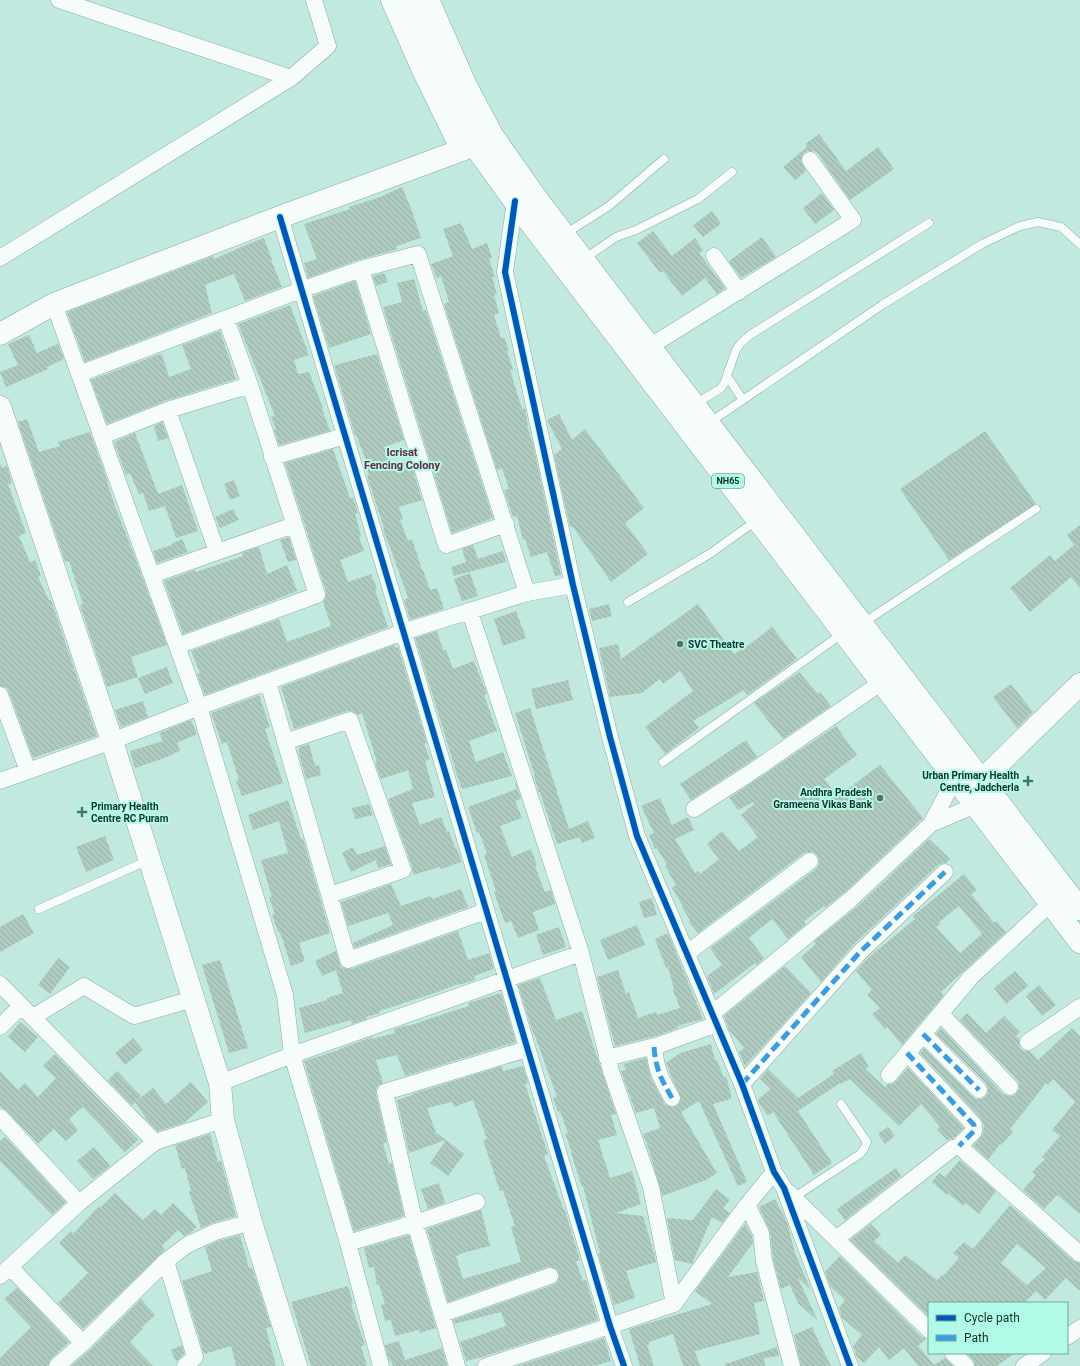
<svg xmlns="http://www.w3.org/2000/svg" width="1080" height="1366" viewBox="0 0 1080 1366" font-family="Roboto,sans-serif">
  <defs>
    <pattern id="building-back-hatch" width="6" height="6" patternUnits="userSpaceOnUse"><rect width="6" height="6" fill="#afcbc0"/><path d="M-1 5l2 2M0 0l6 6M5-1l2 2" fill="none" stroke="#96afa5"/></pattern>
  </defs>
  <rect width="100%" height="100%" fill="#c1e9df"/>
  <path fill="url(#building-back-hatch)" fill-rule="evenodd" d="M819,134l27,37 32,-24 16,22 -44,31 -32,-46 -4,-3h-5l-4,1 -3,4 -1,5 5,10 -11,9 -12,-13 24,-20 -2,-3z
    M402,187l9,21 10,30 -25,8 2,3 -40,11 -50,18 -4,-15 13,-4 -13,-35 46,-15 -1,-2 31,-10z
    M822,193l12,17 -19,14 -12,-16z
    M712,211l9,13 -18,13 -10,-12z
    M461,223l11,26 15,-6 5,15 -3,1 6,18h-3l5,17 -3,1 5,18 -5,2 7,23 3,-1 5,14h-2l6,19h-3l12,39 3,-1 3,17h-1l6,19 28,131 -6,1 -8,-24 -16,5 -6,-18 -2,1 -6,-24 -4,1 -9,-27 5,-1 -7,-21 -5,2 -53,-166 5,-2 -8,-26 -4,2 -6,-14 22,-8 -10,-27z
    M653,231l19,25 23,-18 8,12 -4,3 26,35 -8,6 -12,-16 -23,18 -19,-25 -3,2 -23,-30z
    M762,237l14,20 -35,21 -12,-17z
    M264,238l8,22h-1l11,27 -37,14 -11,-27 -29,11 7,28 -127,49 -18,-50 146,-56 1,3 32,-14z
    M384,273l4,9 -12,4 -3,-10z
    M414,279l9,32 3,-1 67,208 -41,15 -69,-226 19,-5 -5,-19z
    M355,281l16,53 -42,14 -16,-52z
    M290,305l19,50 -15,5 4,14 11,-2 14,36 -1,1 8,22 -51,14 -5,-16h2l-5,-12 4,-1 -37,-92z
    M220,331l16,48 -71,22 -58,23 -16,-44 66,-25 5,-1 7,23 22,-8 -9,-24z
    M29,335l8,18 21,-9 6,15 -17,8 1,2 -42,18 -6,-15 18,-7 -10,-21z
    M377,354l27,86 -20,7 6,20 20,-7 12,40 -23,7 4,12 -3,1 8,21 4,-2 10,31h1l7,20 7,-2 7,21 -34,11 -6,-20 4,-2 -19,-54h-1l-5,-15 1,-1 -17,-52 2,-1 -4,-12h2l-11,-28h-1l-20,-67v-3z
    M559,414l13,26 13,-11 59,79 -19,15 23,31 -37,28 -38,-55h-3l-16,-72 8,-6 -15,-29z
    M27,419l12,33 21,-6 -2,-4 32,-10 18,50h-1l8,24 20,51 32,88 -36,12 7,20 -31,10 -27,-82 3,-1 -14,-43 -4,1 -47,-140z
    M162,422l6,16 -10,3 -4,-15z
    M985,431l51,73 -87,56 -49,-71z
    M135,433l23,61 24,-9 16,46 -22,7 -11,-32 -16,5 -6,-18 -4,1 -9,-21 -4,2 -12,-33z
    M333,449l17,49 3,-1 5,16 -3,1 6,22 -2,1 5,14 -24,9 8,22 23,-8 6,15 -2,1 13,37 -183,68 -8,-21 3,-1 -9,-22 88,-32 8,23 44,-16 -8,-24 3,-5v-5l-41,-129z
    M0,465h1l1,3 5,-2 5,17 -4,1 18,49 -7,3 11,26 5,-2 6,16 -3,1 11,23h2l46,136 -64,22 -24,-66 -2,-4 -7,-2z
    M234,480l6,16 -10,4 -6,-16z
    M233,509l6,11 -19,8 -5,-11z
    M1080,525v63l-9,-11 -41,35 -20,-24 40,-33 5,6 19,-16 -7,-10z
    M289,537l7,23 -8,2 -8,-22z
    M182,539l6,13 -31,11 -4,-12 19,-6 -1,-1z
    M473,545l5,14 25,-8 3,11 -52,14 -3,-9 15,-5 -4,-13z
    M259,547l8,27 20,-9 10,26 -20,8 -94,35 -19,-53 31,-11 1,2 47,-16 -1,-3z
    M470,573l8,23 -16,5 -8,-22z
    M609,604l3,12 -20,5 -3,-12z
    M698,604l36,50 15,-9 23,-18 25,32 -50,36 -3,-5 -51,31 6,7 -34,26 -20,-27 48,-36 -13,-20 -17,13 -3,-5 -18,14 -32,4 -11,-49 19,-4 3,15z
    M516,611l10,27 -23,8 -9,-27z
    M437,631l6,19h3l7,19 21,-8 13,33 -3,1 13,36 -28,10 7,21 27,-10 9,24 -50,13 -7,-19v-2l-40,-130z
    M394,645l1,3 3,-1 29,96 -3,1 6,15 -5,2 10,36 -23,6 8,22 21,-8 6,15 2,-1 6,17 1,-1 6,15 -21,7 -1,-2 -27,8 -1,-8 -24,-68 25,-10 -5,-19 -27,9 -6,-16 2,-1 -15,-49 -5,2 -5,-4h-5l-53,18 -13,-42z
    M167,667l6,16 -28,11 -7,-16z
    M799,672l19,22 2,-2 11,14 -48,33 -29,-36z
    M568,680l5,20 -37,9 -5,-20z
    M1011,684l22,28 -16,16 -24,-31z
    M259,695l11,32 -5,2 18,54 -41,13 -6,-15 3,-1 -12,-38 -5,2 -11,-31z
    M143,701l5,16 -27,10 -6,-17z
    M530,708l39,121 19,-8 7,17 -13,5 -2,-6 -23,7 -17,-52h-1l-5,-15 1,-1 -20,-63z
    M191,720l6,14 -20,9 3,8 -18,8 -27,9 -5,-17 33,-10 -4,-8z
    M836,726l21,29 -33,24 14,17 42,-31 43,53 -78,74 -20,16 -1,-2 -20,15 2,3 -18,15 -16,-20 -23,19 15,20 -7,7 -2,-2 -41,31 -7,-18 15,-11 -12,-17 106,-79 3,-5v-4l-2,-5 -4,-3h-5l-4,1 -106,80 -9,-11 1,-2 -8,-13 1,-1 -11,-18 4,-3 -11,-19 2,-1 -10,-17 -2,1 -6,-14 5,-2 -13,-27 19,-8 12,27 16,-8 6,13 -19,9 20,34 3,-2 2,3 19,-15 -12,-15 15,-13 17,20 19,-14 -17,-22 13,-11 -1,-2 -15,8 -9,-12z
    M746,740l11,17 -66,43 -11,-16z
    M309,744l6,22 4,-1 2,10 -15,4 -8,-28 1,-1v-3z
    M516,783l5,16 -6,2 7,17 -22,8 12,31 19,-8 6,16 -2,1 10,26 6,-2 4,14 -22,8 6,18 -21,8 -7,-17 -6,2 -11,-31 2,-1 -12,-36 3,-1 -8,-22 -2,1 -9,-26 49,-18 -2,-5z
    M288,800l13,39 2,-1 27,95 -31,10 6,18 -14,5 -11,-34h-2l-6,-17 3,-1 -6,-17h3l-11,-37 27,-7 -9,-32 -26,9 -5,-15z
    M369,804l4,11 -18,4 -3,-11z
    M105,836l9,24 -28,12 -10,-25z
    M929,839l21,20 -4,4h-4l-4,2 -85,80 -32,37 -20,-25 15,-13 -2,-3 44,-35z
    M385,846l6,18 -13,4 -2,-8 -25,12 -9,-19 11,-6 4,8z
    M964,874l13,16 -6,4 23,29 2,-2 10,11 -65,60 3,3 -42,50 -15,-18 -2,2 -13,-15 8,-6 -13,-13 5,-5 -16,-19 13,-14 46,-38 -2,-3zM959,906l23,28 -22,19 -24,-26 5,-4 -2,-1z
    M391,884l10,22 30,-10 1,3 29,-10 7,18 -114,41 -1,-5 40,-18 -5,-12 -40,13 -7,-24z
    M652,898l5,17 -13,3 -5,-16z
    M23,914l11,19 -34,19v-25z
    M637,925l8,20 -37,15 -8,-20z
    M559,927l7,20 -23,8 -7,-20z
    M458,931l10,29 21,-7 5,16 -20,7 1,4 -16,5 -1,-1 -20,8 -59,19 1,2 -14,4 1,2 -15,5 -1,-4 -46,13 -6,-25 28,-8v-2l16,-5 -7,-23 -14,6 -7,-15 21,-10 5,16 5,2h5z
    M668,933l35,86 -26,7 1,2 -22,8 -41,10 -18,-69 21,-7 8,24 3,-2 9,26 18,-6 1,3 23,-7 -7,-18 1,-1 -6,-22 -2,1 -11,-29z
    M58,958l12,9 -20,27 -12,-9z
    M220,960l28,88 -19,5 -27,-88z
    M785,966l26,27 -66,73 -6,-14 5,-4 -15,-18 -5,-14z
    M1015,971l13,15 -22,18 -12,-16z
    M540,978l16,42 26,-9 34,103 -5,1 6,20 -19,5 12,38 22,-7 9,33 -25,9 27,3 11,37 2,9 -30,9 9,27 -21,7 -16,-51 2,-1 -17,-67 -1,1 -11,-34 1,-1 -7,-18 3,-1 -8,-22 -2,1 -5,-14 4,-1 -22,-61 -2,-3 -15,-48z
    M1039,985l17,20 -14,11 -16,-20z
    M501,993l15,49 -111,34 -8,-21 -21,5 7,23 -5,3 -2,3v5l11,48 -4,2 6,20 3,-1 12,53 -50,15 -50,-170 35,-11v-1l33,-12v2l23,-6 -1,-4 13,-4 1,1 45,-15 16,-5 -1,-3z
    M967,1013l19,20 18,-17 16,16 -4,4 3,3v4l1,5 4,3h6l8,9 34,-32 8,8v178l-23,-19 -13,14 -21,-19 13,-15 -4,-3 13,-13 -3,-2 18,-21 -8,-6 23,-28 -22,-23 -5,6 -2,-2 -17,22 -19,24 3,3 -12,13 -1,-1 -12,16 -15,-14 10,-12 1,-9 -3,-6 -61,-66 4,-5 49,49 3,2h5l5,-3 2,-3v-5l-2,-5 -50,-49 5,-6 62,66 5,2h5l3,-2 3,-5v-5l-2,-4 -57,-60z
    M20,1022l18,15 -13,15 -17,-15z
    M133,1038l10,12 -18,15 -10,-12z
    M711,1044l4,16h2l7,18 2,-2 5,18v5l-18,5 34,78 -9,4 -39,-85 -18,11 36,61 -11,7 -44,16 -12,-43 -7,-19 17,-6 -6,-20 -18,5 -15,-42 5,-1 -3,-6 23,-6 5,20 13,25 4,3 4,1 4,-1 4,-4 1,-4 -10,-22 -5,-13 14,-10z
    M861,1053l8,14 -4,2 20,18 3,-3h5l3,-3 12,-13 56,60 -10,10 -7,2 -10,-11 3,-2 -19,-23 -22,22 -49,-47 -10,5v-1l-42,28 34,52 -18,12 -41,-63 -5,4 -8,-11 -2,-6 13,-10 -11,-10 8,-10 30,29 36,-24 -2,-3z
    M55,1054l83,86 -13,12 -42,-45 -14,12 9,11 -12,11 -12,-12 -16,15 -31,-33 -7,-5v-35l18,19 7,-7 13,14 18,-19 -13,-12z
    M502,1066l1,5 20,-5 5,17 -3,1 23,70 -4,2 13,36 7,18h1l15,50 -4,1 7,20 3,-1 12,40 -116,37 -16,4 -6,-19 46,-16 -5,-14 -47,12 -1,-4 100,-35 4,-3 2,-4v-5l-3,-4 -5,-2h-4l-99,35 -21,-73 54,-19 9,36 -31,8v1l-3,1 7,23 58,-17 -10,-35 4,-1 -12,-36 -3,1 -17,-51 4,-1 -14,-39 -19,7 -2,-5 -25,6 9,25 10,7 -37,13 -12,-53 15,-5v-1z
    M117,1071l24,25 -9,9 -24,-25z
    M191,1082l17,20 -24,21 -26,8 -11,-11 -12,-18 18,-14 13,16z
    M888,1127l7,9 -10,8 -7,-10z
    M210,1134l8,28 3,-1 15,55 -24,7 -11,5 -12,-36 2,-1 -6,-23 -3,1 -7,-24z
    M5,1137l61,65 -14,13 -52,-54v-20z
    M446,1140l18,14 -16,22 -18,-13z
    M94,1147l16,19 -17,13 -16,-18z
    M960,1160l36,31 -17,23 -14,-11 -2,3 -15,-13 -1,2 -15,-13 7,-9 6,4z
    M896,1168l5,8 -56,44 -8,-11z
    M439,1183l6,20 -17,6 -7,-20z
    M716,1189l14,11 -7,8 7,5 -8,10 -10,-6 -20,47 -17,-4 -8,-42 26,2z
    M115,1193l28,27 12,-11 6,6 12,-12 24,24 -7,6 -6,3 -6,-6 -16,16 3,4 -82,79 -25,-26 30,-30 -29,-30 12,-12 2,3 26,-28 1,2z
    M775,1199l12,23 8,31 16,37 -13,-12 20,43 -20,-18 -8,-18 -9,4 -8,-30 -3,-27 -11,-25z
    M1010,1205l64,56 6,2v28l-14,-13 -21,22 -9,-9 -12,12h-95v14l-79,-77 21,-16 10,11 -7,6 24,22 7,-8 32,25 5,-5 1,1 16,-18 -6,-5 11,-11 9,7zM1017,1244l29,24 -19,17 -26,-22z
    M745,1224l7,12 1,7 -25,34 29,-5 7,29 -10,2 6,31 -65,17 5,15h-17l-10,-32 -24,8 1,2 -3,1 7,21h-14l-11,-37 83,-25 -17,-13z
    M240,1235l9,33 3,-1 19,60 -5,1 10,38h-40l-5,-20 -27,8 -22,-73 30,-10 -7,-24 13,-6z
    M409,1235l27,93 -16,5 -1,-3 -24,6 -4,-16 -6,1 -4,-16 4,-1 -6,-20 -2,1 -3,-18 -5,1 -5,-20z
    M840,1256l82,81 4,2 -8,7 16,19 11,-7 8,8h-35l-14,-18 -15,12 -10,-13 -15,16 -7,-6 -4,-11 9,-11 -20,-17 -3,-10 6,-8 -15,-14 -5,-14z
    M348,1286l5,17 -2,1 14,41 -4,1 6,20h-56l-20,-64z
    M17,1288l52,54 -18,17 -3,7h-48v-8l31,-31 -27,-28z
    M141,1299l14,16 -13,12 1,1 -13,14 23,24h-82l19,-16z
    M812,1327l7,15 12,24h-30l-7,-31z
    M604,1338l7,23 -17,5h-77z
    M399,1341l6,19 37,-12 5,18h-54l-2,-6 -2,1 -4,-16z
    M182,1345l2,9 -8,8 -5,-12z
    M777,1347l2,9 -15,2 1,8h-40v-2z
    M966,1353h49l-18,13h-22l-2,-6z"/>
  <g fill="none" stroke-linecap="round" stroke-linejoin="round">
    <g stroke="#8caca4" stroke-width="9">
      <path id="lane" d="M565,234l44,-28 55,-47
        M584,259l32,-22 20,-7 62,-31 34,-27
        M727,376l16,24
        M695,404l25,-15 4,-5 12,-34 5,-7 9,-8 179,-112
        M709,423l173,-118 100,-61 38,-18 18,-4 23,5 19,17
        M628,602l83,-49 46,-33
        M863,623l173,-114
        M663,762l180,-129
        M39,909l103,-46 7,-2
        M793,1198l67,-44 4,-5 3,-7 -26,-38"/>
    </g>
    <g stroke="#8caca4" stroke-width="17">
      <path id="street" d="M59,0l232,78
        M515,201l-10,71 68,313 37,152 27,99 105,248 32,88 10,16 66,178
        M280,217l330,1109 14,40
        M714,256l25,36
        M0,258l291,-180 37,-32 -14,-46
        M361,269l85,276 60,-21
        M54,304l145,403 86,288 7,60 56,188 33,123
        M649,347l204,-127 -43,-60
        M79,374l222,-84 60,-21 57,-15 109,339
        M168,410l49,142
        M102,436l66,-26 82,-25
        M272,457l73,-21
        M152,575l142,-50
        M470,612l111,341 30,118 40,116 23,117
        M177,646l140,-51 -67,-210 -24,-66
        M268,682l80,278 138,-49
        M0,695l28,76
        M285,742l65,-22 53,150 -73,25
        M0,781l112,-40 87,-34 204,-75 124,-39 46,-8
        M694,809l56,-36 132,-91
        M931,824l45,-19
        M687,953l123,-92
        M0,984l155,158
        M713,1013l138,-114 80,-75 24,-46
        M941,1014l69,73
        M33,1017l51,-31 50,30 59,-17
        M0,1027l21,-21
        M923,1034l56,56
        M1028,1042l52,-35
        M654,1047c2,23 7,32 18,51
        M907,1053l67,72v6l-15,15
        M607,1058l52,-13 58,-21
        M889,1075l82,-98 80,-74
        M220,1083l72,-28 289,-102
        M742,1084l118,-132 85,-80
        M0,1117l79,86
        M788,1192l141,138
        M747,1205l14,28 3,28 28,105
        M836,1239l117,-91 6,-2 121,108
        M348,1243l67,-20 62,-21
        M166,1261l29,96 -10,9
        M10,1267l73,76
        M0,1276l79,-73 76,-61 68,-22
        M442,1314l108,-38
        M1067,1337l13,-9
        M953,1353l13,13
        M57,1366l26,-23 83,-82 21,-16 28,-13 36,-10
        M457,1366l-42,-143 -30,-131 142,-43
        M486,1366l124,-40 64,-22 73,-99 27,-33
        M1024,1366l19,-13"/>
    </g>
    <g stroke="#8caca4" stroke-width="23">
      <path id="secondary" d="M392,0l32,72 38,78
        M0,334l54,-30 226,-87 182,-67 29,-15
        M0,407l112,334 108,342 3,37 28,102 45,144
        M982,780l98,-96"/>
    </g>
    <g stroke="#8caca4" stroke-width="23">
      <path id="highway" d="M408,0l40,94 26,51 49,68 557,729
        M428,0l38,86 26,49 47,67 541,707"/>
    </g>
    <use href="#lane" stroke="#f6fcfa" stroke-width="8"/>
    <use href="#street" stroke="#f6fcfa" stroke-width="16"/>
    <use href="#secondary" stroke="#f6fcfa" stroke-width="22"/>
    <use href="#highway" stroke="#f6fcfa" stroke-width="22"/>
    <path stroke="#3b9de1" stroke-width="5" stroke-dasharray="10 5" stroke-linecap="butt" d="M923,1034l56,56
      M654,1047c2,23 7,32 18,51
      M907,1053l67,72v6l-15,15
      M742,1084l118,-132 85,-80"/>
    <g stroke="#b0fae7" stroke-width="8">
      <path id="cycleway" d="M515,201l-10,71 68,313 37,152 27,99 105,248 32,88 10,16 66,178
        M280,217l330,1109 14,40"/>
    </g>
    <use href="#cycleway" stroke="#0057b8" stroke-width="6"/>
  </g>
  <g fill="#50726a" stroke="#b0fae7" stroke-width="1.5">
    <circle cx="680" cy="644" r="4"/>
    <path d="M1026 775h4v4h4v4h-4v4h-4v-4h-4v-4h4z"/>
    <circle cx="880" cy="798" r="4"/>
    <path d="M80 806h4v4h4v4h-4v4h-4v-4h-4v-4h4z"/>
  </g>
  <g text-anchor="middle" stroke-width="4" stroke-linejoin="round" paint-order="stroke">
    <rect fill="#b0fae7" stroke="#426e63" stroke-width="1" x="712" y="474" width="32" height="14" rx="3"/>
    <g font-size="9" font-weight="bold" fill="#13322b">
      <text x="728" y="484">NH65</text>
    </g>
    <g font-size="10" font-weight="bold" fill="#13322b" stroke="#b0fae7" text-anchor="start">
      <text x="688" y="648">SVC Theatre</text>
      <text x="1019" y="779" text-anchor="end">Urban Primary Health<tspan x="1019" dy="12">Centre, Jadcherla</tspan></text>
      <text x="872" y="796" text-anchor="end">Andhra Pradesh<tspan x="872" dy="12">Grameena Vikas Bank</tspan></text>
      <text x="91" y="810">Primary Health<tspan x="91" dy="12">Centre RC Puram</tspan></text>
    </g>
    <g font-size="11" font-weight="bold" fill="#6b2844" stroke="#b0fae7">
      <text x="402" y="456">Icrisat<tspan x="402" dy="13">Fencing Colony</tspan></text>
    </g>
  </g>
  <rect x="928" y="1302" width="140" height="52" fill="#b0fae7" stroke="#71aa9c"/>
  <rect x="936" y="1315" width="20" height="6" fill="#0057b8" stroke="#71aa9c"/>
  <text x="964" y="1322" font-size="12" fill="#13322b">Cycle path</text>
  <rect x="936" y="1335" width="20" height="6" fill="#3b9de1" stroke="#71aa9c"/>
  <text x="964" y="1342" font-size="12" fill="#13322b">Path</text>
</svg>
